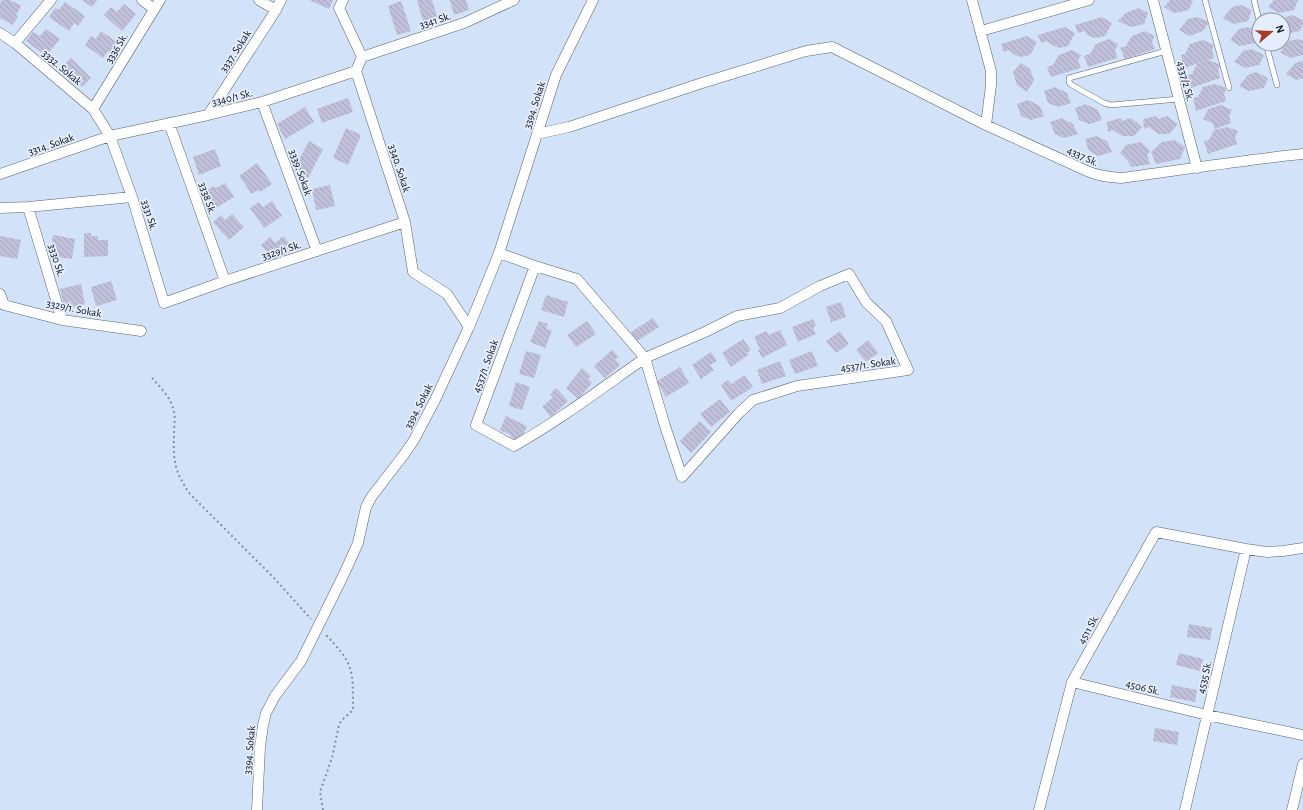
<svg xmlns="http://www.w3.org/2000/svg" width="1303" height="810" viewBox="0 0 1303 810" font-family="'Alegreya Sans',sans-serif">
  <defs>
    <pattern id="building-back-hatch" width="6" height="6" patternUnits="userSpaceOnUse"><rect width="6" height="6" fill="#c0c0da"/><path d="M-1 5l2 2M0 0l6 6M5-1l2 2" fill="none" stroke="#a4a4ba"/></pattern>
  </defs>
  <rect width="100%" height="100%" fill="#d2e2f8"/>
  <path fill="url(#building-back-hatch)" d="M2,0h8l11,6 -5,9 2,1 -5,9 -13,-7v-15z
    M82,0h15l-5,7z
    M309,0h24l-4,9z
    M417,0h15l5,17 -14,4z
    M450,0h16l3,10 -15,5z
    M1170,0h23l-4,10 -15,3 -10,-6z
    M1274,0h24l-4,10 -15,3 -11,-6z
    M401,1l10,30 -14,4 -9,-29z
    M65,2l20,14 -7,10 -4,-3 -5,8 -20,-14 6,-9 4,2z
    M124,4l12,10 -14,17 -18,-16 7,-8 6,5z
    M1241,5l11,5 -4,11 -15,3 -10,-6 9,-11z
    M1139,8l9,5 -4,11 -13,3 -13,-6 8,-8z
    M1292,15l11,5v3l-3,8 -15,3 -2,-1v-13h-1l2,-2z
    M1102,17l10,6 -7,13 -9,2 -7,-2 -5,-5 -6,2 -3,-8z
    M1197,17l12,5 -6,9 -14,5 -10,-6 9,-11z
    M1065,27l10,6 -7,13 -9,2 -7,-3 -5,-4 -6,2 -3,-8z
    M1248,27l11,5 -4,11 -15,3 -10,-6 9,-11z
    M46,29l14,10 -14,17 -20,-15 7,-9 7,4z
    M101,31l17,12 -7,10 -3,-2 -5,7 -18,-13 6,-9 5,3z
    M1145,31l9,5 -2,6 3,7 -30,10 -5,-11 6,-2 6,-10z
    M1027,36l10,6 -7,13 -9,2 -6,-2 -6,-5 -5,2 -3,-8z
    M1109,39l9,5 -3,6 2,8 -29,9 -4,-11 6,-2 6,-10z
    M1298,39l5,2v14l-13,3 -10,-6 9,-11z
    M1203,40l11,5 -2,5 2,8 -30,10 -3,-13 4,-1 5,-10z
    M1252,49l12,6 -5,10 -14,3 -11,-6 9,-11z
    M1072,50l9,5 -3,6 3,7 -30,9 -4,-10 6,-2 6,-10z
    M71,58l20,20 -9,9 -20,-20z
    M1209,60l11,5 -2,6 2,7 -29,10 -4,-13 5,-1 5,-10z
    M1303,61v17l-7,2 -10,-6 9,-11z
    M1021,63l9,6 4,11 -7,12 -10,-7 -4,-13z
    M1256,72l12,6 -4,10 -15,3 -10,-5 9,-11z
    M1215,84l11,4 -2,6 2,7 -30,10 -3,-13 5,-1 5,-10z
    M1055,87l12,6 4,10 -13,4 -10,-4 -4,-12z
    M348,98l5,14 -31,11 -5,-14z
    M1028,100l12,6 4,10 -13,4 -10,-4 -4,-12z
    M1086,104l12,6 4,10 -13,4 -10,-4 -4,-12z
    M1221,105l11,5 -3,6 2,7 -16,6 -3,-6 -9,-4 5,-10z
    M305,107l9,15 -29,17 -8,-15z
    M1156,116l2,3 9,-3 11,8 -9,10h-11l-9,-7 -5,2 -1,-10z
    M1062,118l11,6 5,10 -14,4 -9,-4 -5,-12z
    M1120,118l2,3 9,-3 11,9 -8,9h-12l-9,-6 -5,2 -1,-10z
    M1227,127l11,4 -3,6 2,7 -29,10 -4,-13 5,-1 5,-10z
    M346,128l15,7 -13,30 -15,-7z
    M1096,136l11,5 5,11 -14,4 -9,-5 -4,-12z
    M1175,140l10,7 -5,12 -24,5 -5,-12 11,-10z
    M309,141l14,8 -15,29 -15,-7z
    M1141,142l9,9 -3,4 3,9 -18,3 -5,-7 -7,-7 6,-8z
    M215,149l6,17 -22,9 -6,-18z
    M257,163l15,21 -12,8 -2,-2 -6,4 -13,-18z
    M225,183l9,14 -18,11 -10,-17 8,-5 2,2z
    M330,185l5,21 -19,4 -4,-21z
    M272,201l10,15 -18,12 -14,-20 9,-6 4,5z
    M232,214l12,13 -15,13 -16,-18 8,-7 4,5z
    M84,233h7v3h7v4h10v16l-24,1z
    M53,235l22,4 -3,20 -22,-3z
    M0,236l21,4 -4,19 -17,-3z
    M283,236l11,13 -17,14 -16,-18 9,-8 5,6z
    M111,281l6,19 -21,6 -5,-19z
    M81,284l4,20 -20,5 -5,-20z
    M546,295l22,7 -4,15 -23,-7z
    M841,302l5,15 -15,5 -5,-15z
    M653,318l6,9 -22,14 -6,-9z
    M813,319l3,7 -3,2 3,6 -18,8 -6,-15z
    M539,321l9,3 -2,4 6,3 -7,17 -15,-6z
    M587,321l9,13 -20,13 -9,-12z
    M780,330l7,15 -25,13 -4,-8 2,-1 -6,-12 12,-6 3,4z
    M840,331l9,13 -13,9 -10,-12z
    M743,339l8,11 -4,3 1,2 -17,12 -9,-14z
    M868,340l10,13 -12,9 -10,-12z
    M612,350l7,7 -4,2 5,6 -15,13 -11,-12z
    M526,351l15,4 -7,23 -15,-4z
    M812,351l6,15 -23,8 -6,-14z
    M711,352l6,9 -7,4 4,5 -13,9 -9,-14z
    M780,361l6,15 -24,8 -5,-14z
    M680,367l9,16 -23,14 -9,-16z
    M582,368l9,8 -3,3 4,4 -14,16 -12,-11z
    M745,375l8,12 -22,14 -10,-16 7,-5 3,4z
    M516,382l14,5 -8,23 -13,-4z
    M556,388l12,13 -17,16 -9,-10 11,-10 -3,-3z
    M720,399l10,13 -19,15 -11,-13z
    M506,416l21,10 -7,16 -10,-5 1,-2 -11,-5z
    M700,421l11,11 -20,21 -11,-12z
    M1189,624l23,4 -2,12 -23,-3z
    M1179,653l24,6 -3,12 -24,-6z
    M1172,685l25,5 -2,12 -25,-5z
    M1155,728l24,4 -2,13 -24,-4z"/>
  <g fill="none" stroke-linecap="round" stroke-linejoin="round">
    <g stroke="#546275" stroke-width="6">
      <path id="lane" d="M1205,0l24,88
        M1254,0l5,20
        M1266,44l11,41
        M1166,51l-97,27v3l1,3 34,19 7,2 68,-6"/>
    </g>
    <g stroke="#546275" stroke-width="11">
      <path id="street" d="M142,0l12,9
        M259,0l17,10
        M343,0l-4,8 23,49 -6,14 49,151 8,50 34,22 22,33
        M972,0l19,71v14l-5,40 101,46c11,5 21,6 34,7 61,-8 121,-18 182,-24
        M1153,0l44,168
        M981,31l108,-31
        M0,33l15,10 78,66 17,27 22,61 32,106 61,-22 180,-59
        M15,43l36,-43
        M362,57l102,-34 50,-23
        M262,102l55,149
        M93,109l67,-109
        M208,115l68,-105 5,-10
        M169,123l56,158
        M537,134l32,-7 133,-44 104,-32 26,-4 154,78
        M0,174l110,-38 98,-21 54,-13 94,-31
        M28,207l34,113
        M0,208l28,-1 104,-10
        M499,253l36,13
        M0,294l4,11 58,15 79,11
        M645,358l60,-26 32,-16 43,-8 40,-22 29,-12 17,28 20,19 22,49 -111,16 -44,14 -14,13 -57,64 -17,-51 -20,-68 -68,-79 -42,-13 -59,159 38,21c46,-26 88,-58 131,-88
        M1072,682l135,33 96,20
        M257,810l3,-63 3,-22 3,-12 9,-17 26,-35 43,-87 14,-31 8,-36 6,-11 31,-40 11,-16 21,-40 34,-73 30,-74 57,-178 37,-75
        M1039,810l33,-128 84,-150 90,17 21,3 16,-1 20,-3
        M1185,810l61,-261
        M1292,810l11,-46"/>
    </g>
    <path stroke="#8590a1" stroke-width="2" stroke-dasharray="2 3" stroke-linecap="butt" d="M152,378c8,9 18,19 21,30 3,8 1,17 1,25 -1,27 0,38 16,61l83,83 38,42
      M323,810l-3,-18 12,-34 7,-33 2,-4 12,-11c0,-41 1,-46 -28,-76"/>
    <use href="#lane" stroke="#fff" stroke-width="5"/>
    <use href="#street" stroke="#fff" stroke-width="10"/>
  </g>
  <g text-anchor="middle" stroke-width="3.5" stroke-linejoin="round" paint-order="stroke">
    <g font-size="11" fill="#0a0f17" stroke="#e5eefc">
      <text transform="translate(435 20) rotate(-18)" y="4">3341 Sk.</text>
      <text transform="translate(116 48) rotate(-59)" y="4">3336 Sk.</text>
      <text transform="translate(235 51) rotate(-57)" y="4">3337. Sokak</text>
      <text transform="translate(62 67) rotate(40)" y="4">3332. Sokak</text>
      <text transform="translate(1186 81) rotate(75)" y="4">4337/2 Sk.</text>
      <text transform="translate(232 97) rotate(-14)" y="4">3340/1 Sk.</text>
      <text transform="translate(534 105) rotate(-72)" y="4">3394. Sokak</text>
      <text transform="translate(51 144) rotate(-19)" y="4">3314. Sokak</text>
      <text transform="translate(1083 156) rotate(24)" y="4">4337 Sk.</text>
      <text transform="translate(400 168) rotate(72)" y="4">3340. Sokak</text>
      <text transform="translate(301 172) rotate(70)" y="4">3339. Sokak</text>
      <text transform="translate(208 198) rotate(71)" y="4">3338 Sk.</text>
      <text transform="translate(150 215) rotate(73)" y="4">3331 Sk.</text>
      <text transform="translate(281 250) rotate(-18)" y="4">3329/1 Sk.</text>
      <text transform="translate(57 260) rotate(73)" y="4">3330 Sk.</text>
      <text transform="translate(74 308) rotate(11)" y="4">3329/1. Sokak</text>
      <text transform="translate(868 364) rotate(-8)" y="4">4537/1. Sokak</text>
      <text transform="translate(485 366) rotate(-70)" y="4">4537/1. Sokak</text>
      <text transform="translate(418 406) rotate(-63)" y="4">3394. Sokak</text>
      <text transform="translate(1088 629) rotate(-61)" y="4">4511 Sk.</text>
      <text transform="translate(1204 677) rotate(-77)" y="4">4535 Sk.</text>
      <text transform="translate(1143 687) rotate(14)" y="4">4506 Sk.</text>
      <text transform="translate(249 750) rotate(-85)" y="4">3394. Sokak</text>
    </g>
  </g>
  <g transform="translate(1271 32) rotate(71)"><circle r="19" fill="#e5eefc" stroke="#8d95a0"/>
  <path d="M0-3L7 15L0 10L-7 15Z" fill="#a53d22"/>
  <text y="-6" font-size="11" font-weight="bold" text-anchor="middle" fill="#0a0f17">N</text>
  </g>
</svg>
